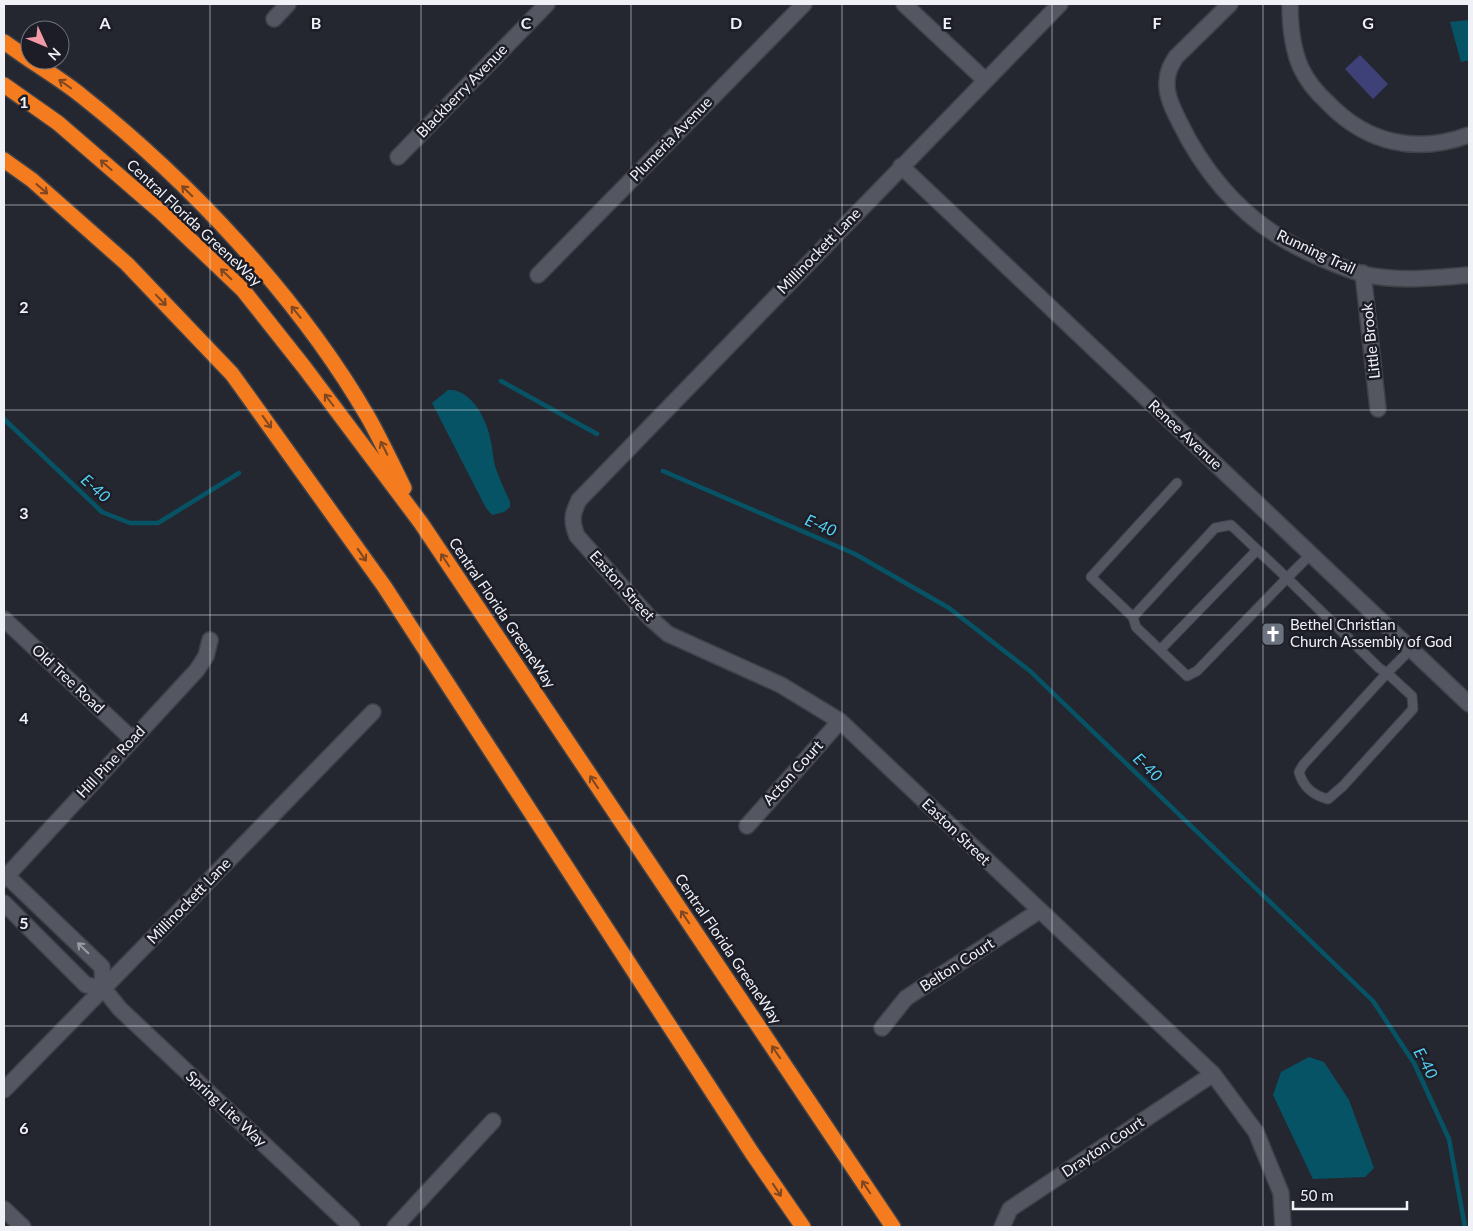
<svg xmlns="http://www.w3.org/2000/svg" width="1473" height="1231" viewBox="0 0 1473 1231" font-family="Lato,sans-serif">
  <rect width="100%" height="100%" fill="#252730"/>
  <path fill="#3d4178" d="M1360,55l28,29 -15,15 -28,-30z"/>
  <path fill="#075366" d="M1469,20v40l-8,2 -11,-40z
    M448,390c24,-2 40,32 43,52 2,10 2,18 5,27 4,11 9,22 14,33v5l-6,5 -12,3 -6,-7 -54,-105z
    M1309,1057l15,5 25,38 25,68 -9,9 -52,2 -40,-84 8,-23z"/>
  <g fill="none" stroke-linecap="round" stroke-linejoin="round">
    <path stroke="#075366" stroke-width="4.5" d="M501,381l96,53
      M4,419l98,93 28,11h28l81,-50
      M663,471l192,83 94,54 81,63 343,330 41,62 35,76 16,88"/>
    <g stroke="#404249" stroke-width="11">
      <path id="service" d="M1231,525l56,53 -90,93 -10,5 -51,-49 -3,-10 82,-89z
        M1311,554l-24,24 92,90 8,5 24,-24
        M1133,617l-42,-40 86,-94
        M1160,650l97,-100
        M1387,673l25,23 1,13 -70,77 -15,13c-14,-3 -25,-12 -29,-27l4,-7z"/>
    </g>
    <g stroke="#404249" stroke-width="18">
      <path id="minor" d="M904,4l81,76
        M1230,4l-54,53c-5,8 -9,15 -9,25 -1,13 6,27 12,39 23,48 58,91 104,118 20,12 58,29 80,35 33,8 73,4 106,1
        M1290,4c0,21 2,44 11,64 6,13 17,26 28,36 39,40 88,50 140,31
        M274,19l14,-15
        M398,157l149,-153
        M901,166l568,538
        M1363,273l15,136
        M538,275l266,-271
        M579,500c-7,14 -8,21 -2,36l73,82 18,16 113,51 59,36 373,353 43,58 25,61 2,34
        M4,619l128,120
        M747,826l93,-105
        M7,876l95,91 1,21
        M4,879l193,-209 9,-14 4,-16
        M189,901l184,-189
        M4,903l82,82 17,3
        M103,988l17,21 232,218
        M882,1028l24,-30 133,-87
        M4,1209l19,18
        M395,1227l98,-106
        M1002,1227l8,-18 203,-135"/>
    </g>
    <g stroke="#404249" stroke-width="18">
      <path id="tertiary" d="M579,500l481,-496
        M4,1090l185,-189"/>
    </g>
    <g stroke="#404249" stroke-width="18">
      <path id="motorway" d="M4,42l26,18
        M30,60c18,12 36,23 53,37 107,85 216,201 285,320 13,23 24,47 36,71
        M4,85l54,38 103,89 82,78 61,77 117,156 472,704
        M4,160l28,20 95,84 105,110 152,212 368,567 51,74"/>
    </g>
    <use href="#service" stroke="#545661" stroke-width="9"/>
    <use href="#minor" stroke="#545661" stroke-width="15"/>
    <use href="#tertiary" stroke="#545661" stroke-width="15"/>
    <use href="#motorway" stroke="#f47b1e" stroke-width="15"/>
  </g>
  <defs><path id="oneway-shaft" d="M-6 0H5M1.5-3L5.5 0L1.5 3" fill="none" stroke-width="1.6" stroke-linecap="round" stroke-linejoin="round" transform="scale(1.25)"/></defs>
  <g stroke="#7d4722">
    <use href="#oneway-shaft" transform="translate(65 84) rotate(-145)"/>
    <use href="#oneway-shaft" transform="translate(106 165) rotate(-139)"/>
    <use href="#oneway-shaft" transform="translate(42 189) rotate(41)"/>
    <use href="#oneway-shaft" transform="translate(187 191) rotate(-135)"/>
    <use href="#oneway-shaft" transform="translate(226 274) rotate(-136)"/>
    <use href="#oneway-shaft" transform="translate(161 300) rotate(46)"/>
    <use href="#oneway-shaft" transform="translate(296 312) rotate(-129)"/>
    <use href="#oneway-shaft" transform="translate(329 400) rotate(-127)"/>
    <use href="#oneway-shaft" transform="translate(267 422) rotate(54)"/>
    <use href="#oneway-shaft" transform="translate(384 448) rotate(-117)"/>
    <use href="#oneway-shaft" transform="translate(362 555) rotate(55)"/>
    <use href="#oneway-shaft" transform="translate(445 560) rotate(-123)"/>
    <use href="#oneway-shaft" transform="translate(594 782) rotate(-124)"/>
    <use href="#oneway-shaft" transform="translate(685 917) rotate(-124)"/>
    <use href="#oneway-shaft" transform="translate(776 1052) rotate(-124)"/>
    <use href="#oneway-shaft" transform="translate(866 1187) rotate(-124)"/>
    <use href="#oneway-shaft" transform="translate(777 1190) rotate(56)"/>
  </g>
  <use stroke="#9a9ca4" href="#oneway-shaft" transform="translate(83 948) rotate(-136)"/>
  <path fill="none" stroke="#eff1f7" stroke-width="1" stroke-opacity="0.55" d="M210,4v1223M421,4v1223M631,4v1223M842,4v1223M1052,4v1223M1263,4v1223M4,205h1465M4,410h1465M4,615h1465M4,821h1465M4,1026h1465"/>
  <defs>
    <g id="church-square" transform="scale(1.25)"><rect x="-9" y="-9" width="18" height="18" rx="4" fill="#6b7280" stroke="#1c1d26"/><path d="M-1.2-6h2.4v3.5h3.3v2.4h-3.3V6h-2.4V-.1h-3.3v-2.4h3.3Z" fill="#fff"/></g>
  </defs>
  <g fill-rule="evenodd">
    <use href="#church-square" x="1273" y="634"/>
  </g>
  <g text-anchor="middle" stroke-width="5" stroke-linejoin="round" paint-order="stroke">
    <g font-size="15" fill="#eff1f7" stroke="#1c1d26">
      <text transform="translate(462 91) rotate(-46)" y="5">Blackberry Avenue</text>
      <text transform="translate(671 139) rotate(-46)" y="5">Plumeria Avenue</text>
      <text transform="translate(194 223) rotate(43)" y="5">Central Florida GreeneWay</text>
      <text transform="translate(819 251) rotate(-46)" y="5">Millinockett Lane</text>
      <text transform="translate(1316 252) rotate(25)" y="5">Running Trail</text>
      <text transform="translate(1371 341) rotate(-96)" y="5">Little Brook</text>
      <text transform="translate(1185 435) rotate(43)" y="5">Renee Avenue</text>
      <text transform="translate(622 586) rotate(48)" y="5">Easton Street</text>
      <text transform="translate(502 613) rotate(56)" y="5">Central Florida GreeneWay</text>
      <text transform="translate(68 679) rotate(43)" y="5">Old Tree Road</text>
      <text transform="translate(111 762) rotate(-47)" y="5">Hill Pine Road</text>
      <text transform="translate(793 773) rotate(-48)" y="5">Acton Court</text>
      <text transform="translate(956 832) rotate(44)" y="5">Easton Street</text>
      <text transform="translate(189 901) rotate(-46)" y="5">Millinockett Lane</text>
      <text transform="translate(728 949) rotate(56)" y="5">Central Florida GreeneWay</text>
      <text transform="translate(957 965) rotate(-33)" y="5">Belton Court</text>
      <text transform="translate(226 1109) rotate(43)" y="5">Spring Lite Way</text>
      <text transform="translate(1103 1147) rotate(-34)" y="5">Drayton Court</text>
    </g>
    <g font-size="15" fill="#eff1f7" stroke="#1c1d26" text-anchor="start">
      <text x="1290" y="630">Bethel Christian<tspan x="1290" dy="17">Church Assembly of God</tspan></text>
    </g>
    <g font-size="16" font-style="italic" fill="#54d3f7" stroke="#1c1d26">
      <text transform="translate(96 488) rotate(42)" y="6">E-40</text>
      <text transform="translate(821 525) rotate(23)" y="6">E-40</text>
      <text transform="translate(1148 767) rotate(44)" y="6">E-40</text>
      <text transform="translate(1426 1063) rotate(62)" y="6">E-40</text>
    </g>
  </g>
  <g font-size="16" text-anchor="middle" font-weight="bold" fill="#eff1f7" stroke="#1c1d26" stroke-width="5" stroke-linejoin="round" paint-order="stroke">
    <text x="105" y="29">A</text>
    <text x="316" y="29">B</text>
    <text x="526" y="29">C</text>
    <text x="736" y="29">D</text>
    <text x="947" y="29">E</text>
    <text x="1157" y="29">F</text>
    <text x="1368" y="29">G</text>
    <text x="24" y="108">1</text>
    <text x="24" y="313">2</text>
    <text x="24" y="519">3</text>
    <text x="24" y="724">4</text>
    <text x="24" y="929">5</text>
    <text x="24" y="1134">6</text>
  </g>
  <rect width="1473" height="1231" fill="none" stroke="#eff1f7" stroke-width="10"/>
  <g transform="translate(45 45) rotate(134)"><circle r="24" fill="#1c1d26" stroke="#70727a"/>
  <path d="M0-4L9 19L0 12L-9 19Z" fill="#f39aa7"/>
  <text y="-8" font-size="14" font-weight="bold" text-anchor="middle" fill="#eff1f7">N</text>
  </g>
  <path d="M1293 1201v8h114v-8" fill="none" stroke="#eff1f7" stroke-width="2.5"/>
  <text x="1300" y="1201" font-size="15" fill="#eff1f7" stroke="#1c1d26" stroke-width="4" paint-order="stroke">50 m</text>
</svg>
